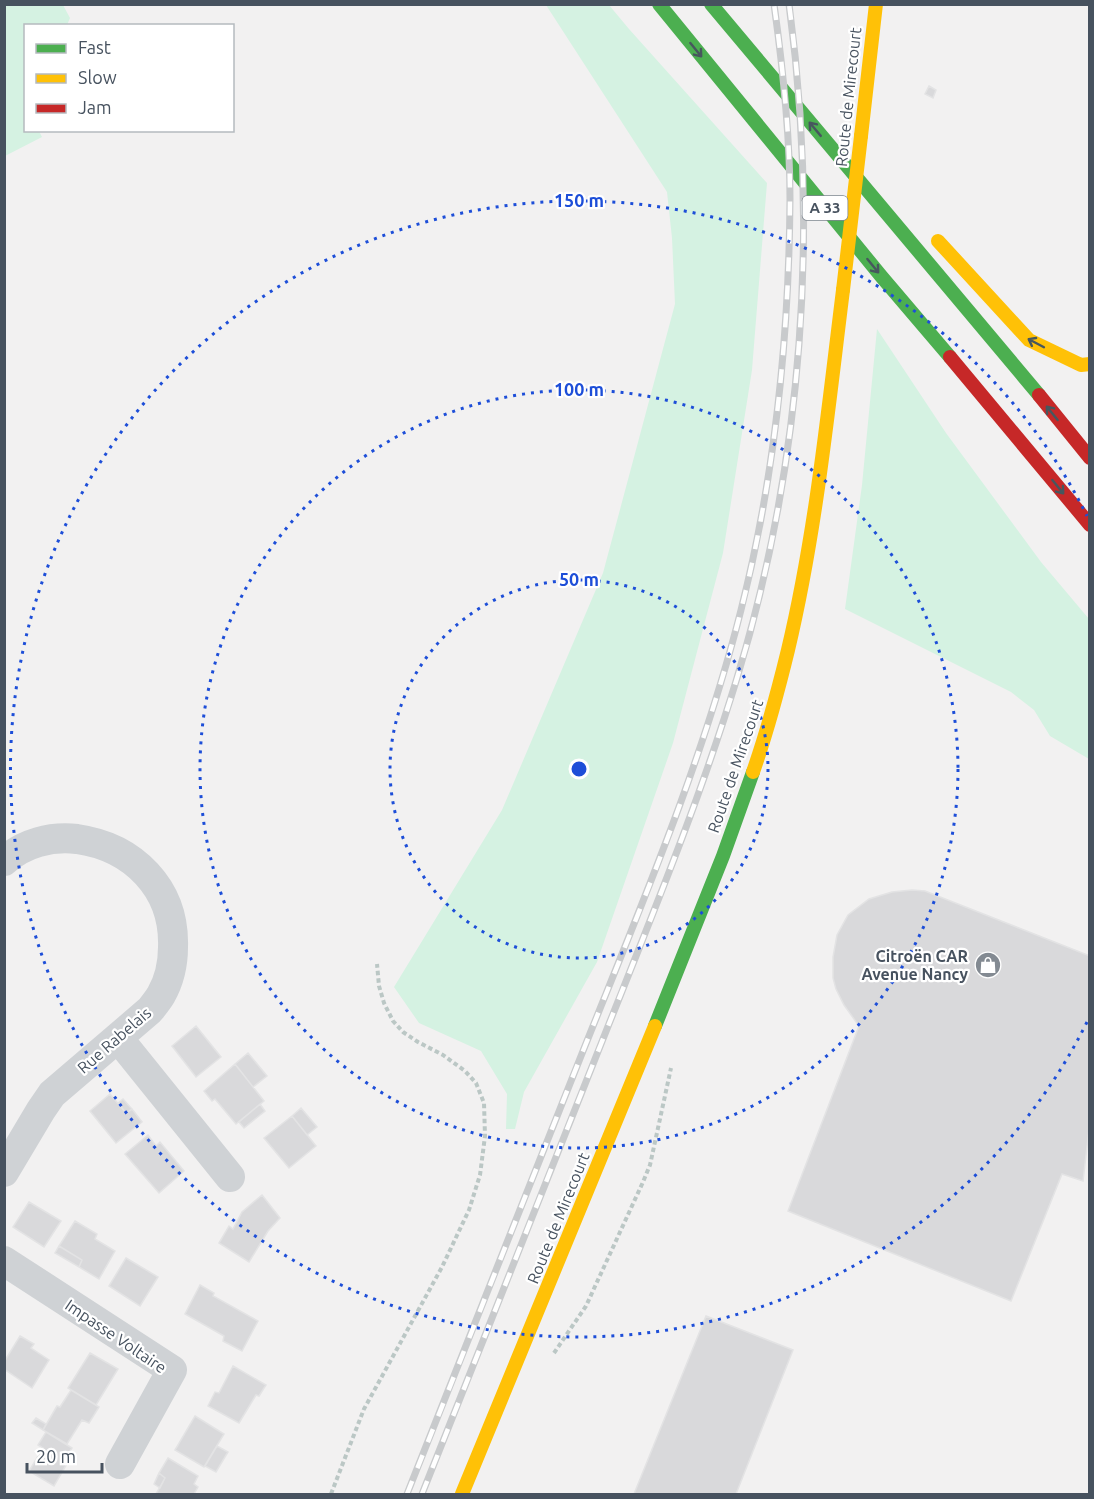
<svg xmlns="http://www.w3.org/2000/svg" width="1094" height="1499" viewBox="0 0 1094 1499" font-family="Ubuntu,sans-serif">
  <rect width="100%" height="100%" fill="#f2f1f1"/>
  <path fill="#d5f2e2" d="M5,4l58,1 7,13 -3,7 -41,1v104l13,1 3,6 -37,19z
    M546,5h63l20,24 138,154 -15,187 -29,183 -50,190 -76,219 -73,130 -9,37h-9l1,-35 -26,-43 -62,-28 -25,-36 108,-177 101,-237 72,-269 -3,-66 -5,-46z
    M877,329l69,104 95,129 48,57v140l-39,-23 -16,-26 -23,-18 -166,-83 17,-124z"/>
  <path fill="#d9d9db" stroke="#e3e3e4" stroke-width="1.5" d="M929,86l7,4 -3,8 -8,-4z
    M912,890l13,1 165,65v165l-7,60 -21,-7 -51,127 -223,-90 71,-185 -15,-21 -8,-16 -3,-11v-21l4,-22 11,-20 21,-16 23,-7z
    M196,1026l25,31 -25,20 -24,-31z
    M248,1053l19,23 -14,11 -18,-23z
    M235,1064l29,37 -28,23 -21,-25 -3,2 -8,-10z
    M110,1094l16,19 6,-4 10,13 -26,21 -26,-32z
    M123,1099l9,10 -6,4 -8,-10z
    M260,1104l5,7 -21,17 -5,-6z
    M301,1108l16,19 -10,8 -15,-19z
    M292,1116l24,30 -27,22 -25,-30z
    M148,1135l8,11 4,-4 24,29 -25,22 -34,-39z
    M262,1195l18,23 -12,13 -19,31 -30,-19 10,-17 4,3 9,-17z
    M29,1202l32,19 -17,26 -31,-20z
    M75,1221l22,13 -2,5 20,12 -16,28 -20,-12 3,-7 -23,-14z
    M59,1246l23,14 -3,7 -24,-14z
    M126,1258l32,19 -18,29 -31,-20z
    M200,1285l14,8 -1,3 45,25 -16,30 -19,-10 1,-5 -39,-22z
    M706,1316l87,34 -57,144h-102z
    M20,1336l14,8 -3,4 18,12 -17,28 -28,-19v-7z
    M90,1353l28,16 -22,36 -28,-17z
    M233,1366l33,19 -7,11 -3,-1 -17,28 -31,-17 7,-14 4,1z
    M71,1390l28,17 -10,16 -7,-3 -15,24 -24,-14 14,-24 3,1z
    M195,1416l29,18 -20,33 -29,-17z
    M36,1418l10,6 -3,6 -11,-7z
    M46,1432l26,16 -8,12 4,2 -14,24 -25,-15 14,-23 -5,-3z
    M217,1446l11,6 -12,20 -11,-6z
    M168,1458l30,18 -4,8 4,3 -4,7h-38l9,-16 -6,-5z
    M159,1473l6,5 -5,10 -6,-4z"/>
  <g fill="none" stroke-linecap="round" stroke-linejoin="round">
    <path stroke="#bbc7c5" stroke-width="4" stroke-dasharray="4.5 3" stroke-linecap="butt" d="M554,1353l32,-47 57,-124 7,-17 21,-97
      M331,1494l33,-85 78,-142 27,-57 11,-35 5,-39 -1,-33 -8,-20 -11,-12 -22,-16 -25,-13 -15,-10 -10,-11 -9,-18 -5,-17 -2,-22"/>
    <path stroke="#cfd2d5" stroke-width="30" d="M4,861c20,-18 47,-25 73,-22 56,8 98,49 96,108 0,16 -4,34 -12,48 -3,5 -7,10 -11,15l-98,84 -11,16 -37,62
      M118,1038l112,139
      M4,1261l168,109 -52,94"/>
    <path stroke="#4caf50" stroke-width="14" d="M659,4l222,272 69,81
      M711,4c109,130 219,260 328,391
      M655,1026l68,-170 30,-84"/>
    <path stroke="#ffc107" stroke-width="14" d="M861,136l15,-132
      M938,241l91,99 52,25 9,-1
      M753,772c14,-40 25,-81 35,-122 28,-118 40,-240 55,-360
      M462,1494l193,-468"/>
    <path stroke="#c62828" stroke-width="14" d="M950,357l140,168
      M1039,395l51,63"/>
    <g stroke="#c8cacc" stroke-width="7">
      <path id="rail" d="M407,1494c59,-147 117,-295 176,-443 58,-145 120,-290 158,-441 34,-134 48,-273 49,-411 0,-64 -7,-130 -16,-195
        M422,1494c60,-150 119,-300 179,-450 48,-121 98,-241 136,-366 66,-217 82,-450 52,-674"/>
    </g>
    <use href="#rail" stroke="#fff" stroke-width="4.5" stroke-dasharray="14" stroke-linecap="butt"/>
    <path stroke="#ffc107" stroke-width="14" d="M843,290l18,-154"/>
  </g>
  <defs><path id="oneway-shaft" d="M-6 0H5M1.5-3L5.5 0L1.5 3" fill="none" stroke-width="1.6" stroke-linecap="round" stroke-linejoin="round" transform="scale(1.5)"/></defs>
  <g stroke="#47575e">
    <use href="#oneway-shaft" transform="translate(696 50) rotate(51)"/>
    <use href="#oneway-shaft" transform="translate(815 129) rotate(-130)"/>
    <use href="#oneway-shaft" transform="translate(873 266) rotate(51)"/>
    <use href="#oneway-shaft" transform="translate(1036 343) rotate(-152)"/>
    <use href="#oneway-shaft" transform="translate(1052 413) rotate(-129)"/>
    <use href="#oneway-shaft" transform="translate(1058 487) rotate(51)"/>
  </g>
  <g fill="none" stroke="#1d4ed8" stroke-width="3" stroke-dasharray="3 6">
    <circle cx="579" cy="769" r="189"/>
    <circle cx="579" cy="769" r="379"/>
    <path d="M1087 1022A568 568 0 1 1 1087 516"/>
  </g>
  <defs>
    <g id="shop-disc" transform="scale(1.35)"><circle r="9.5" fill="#838a92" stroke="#fff"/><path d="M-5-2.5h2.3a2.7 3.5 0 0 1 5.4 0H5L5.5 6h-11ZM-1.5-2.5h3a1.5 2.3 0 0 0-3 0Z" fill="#fff"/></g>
  </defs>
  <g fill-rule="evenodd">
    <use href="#shop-disc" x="988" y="965"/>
  </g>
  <g text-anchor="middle" stroke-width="4.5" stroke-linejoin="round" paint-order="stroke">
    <rect fill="#fff" stroke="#7e868f" stroke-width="1.5" x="802.5" y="196" width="45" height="24" rx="4.5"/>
    <g font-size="15" font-weight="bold" fill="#47525f">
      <text x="825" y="213">A 33</text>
    </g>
    <g font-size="16" fill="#47525f" stroke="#fff">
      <text transform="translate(848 97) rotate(-84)" y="6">Route de Mirecourt</text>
      <text transform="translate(735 766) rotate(-71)" y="6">Route de Mirecourt</text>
      <text transform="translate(114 1040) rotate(-41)" y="6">Rue Rabelais</text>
      <text transform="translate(558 1218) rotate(-68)" y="6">Route de Mirecourt</text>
      <text transform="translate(116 1336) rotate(34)" y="6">Impasse Voltaire</text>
    </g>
    <g font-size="16" font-weight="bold" fill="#47525f" stroke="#fff" text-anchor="end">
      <text x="968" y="962">Citroën CAR<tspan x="968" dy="18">Avenue Nancy</tspan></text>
    </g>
  </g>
  <circle cx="579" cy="769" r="9" fill="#1d4ed8" stroke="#fff" stroke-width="3"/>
  <g font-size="18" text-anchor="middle" font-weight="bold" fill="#1d4ed8" stroke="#fff" stroke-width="4.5" stroke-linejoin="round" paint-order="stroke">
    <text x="579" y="207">150 m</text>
    <text x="579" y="396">100 m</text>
    <text x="579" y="586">50 m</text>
  </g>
  <rect width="1094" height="1499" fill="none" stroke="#47525f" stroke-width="12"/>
  <rect x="24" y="24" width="210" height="108" fill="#ffffff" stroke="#b5babf" stroke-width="1.5"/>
  <rect x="36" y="44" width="30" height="9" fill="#4caf50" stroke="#b5babf" stroke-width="1.5"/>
  <text x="78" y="54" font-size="18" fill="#47525f">Fast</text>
  <rect x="36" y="74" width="30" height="9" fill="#ffc107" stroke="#b5babf" stroke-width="1.5"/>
  <text x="78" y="84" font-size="18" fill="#47525f">Slow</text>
  <rect x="36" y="104" width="30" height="9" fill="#c62828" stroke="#b5babf" stroke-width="1.5"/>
  <text x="78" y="114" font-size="18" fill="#47525f">Jam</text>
  <path d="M27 1463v9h75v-9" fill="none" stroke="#47525f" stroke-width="3"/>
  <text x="36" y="1463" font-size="18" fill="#47525f" stroke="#ffffff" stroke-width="4.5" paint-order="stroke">20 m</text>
</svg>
